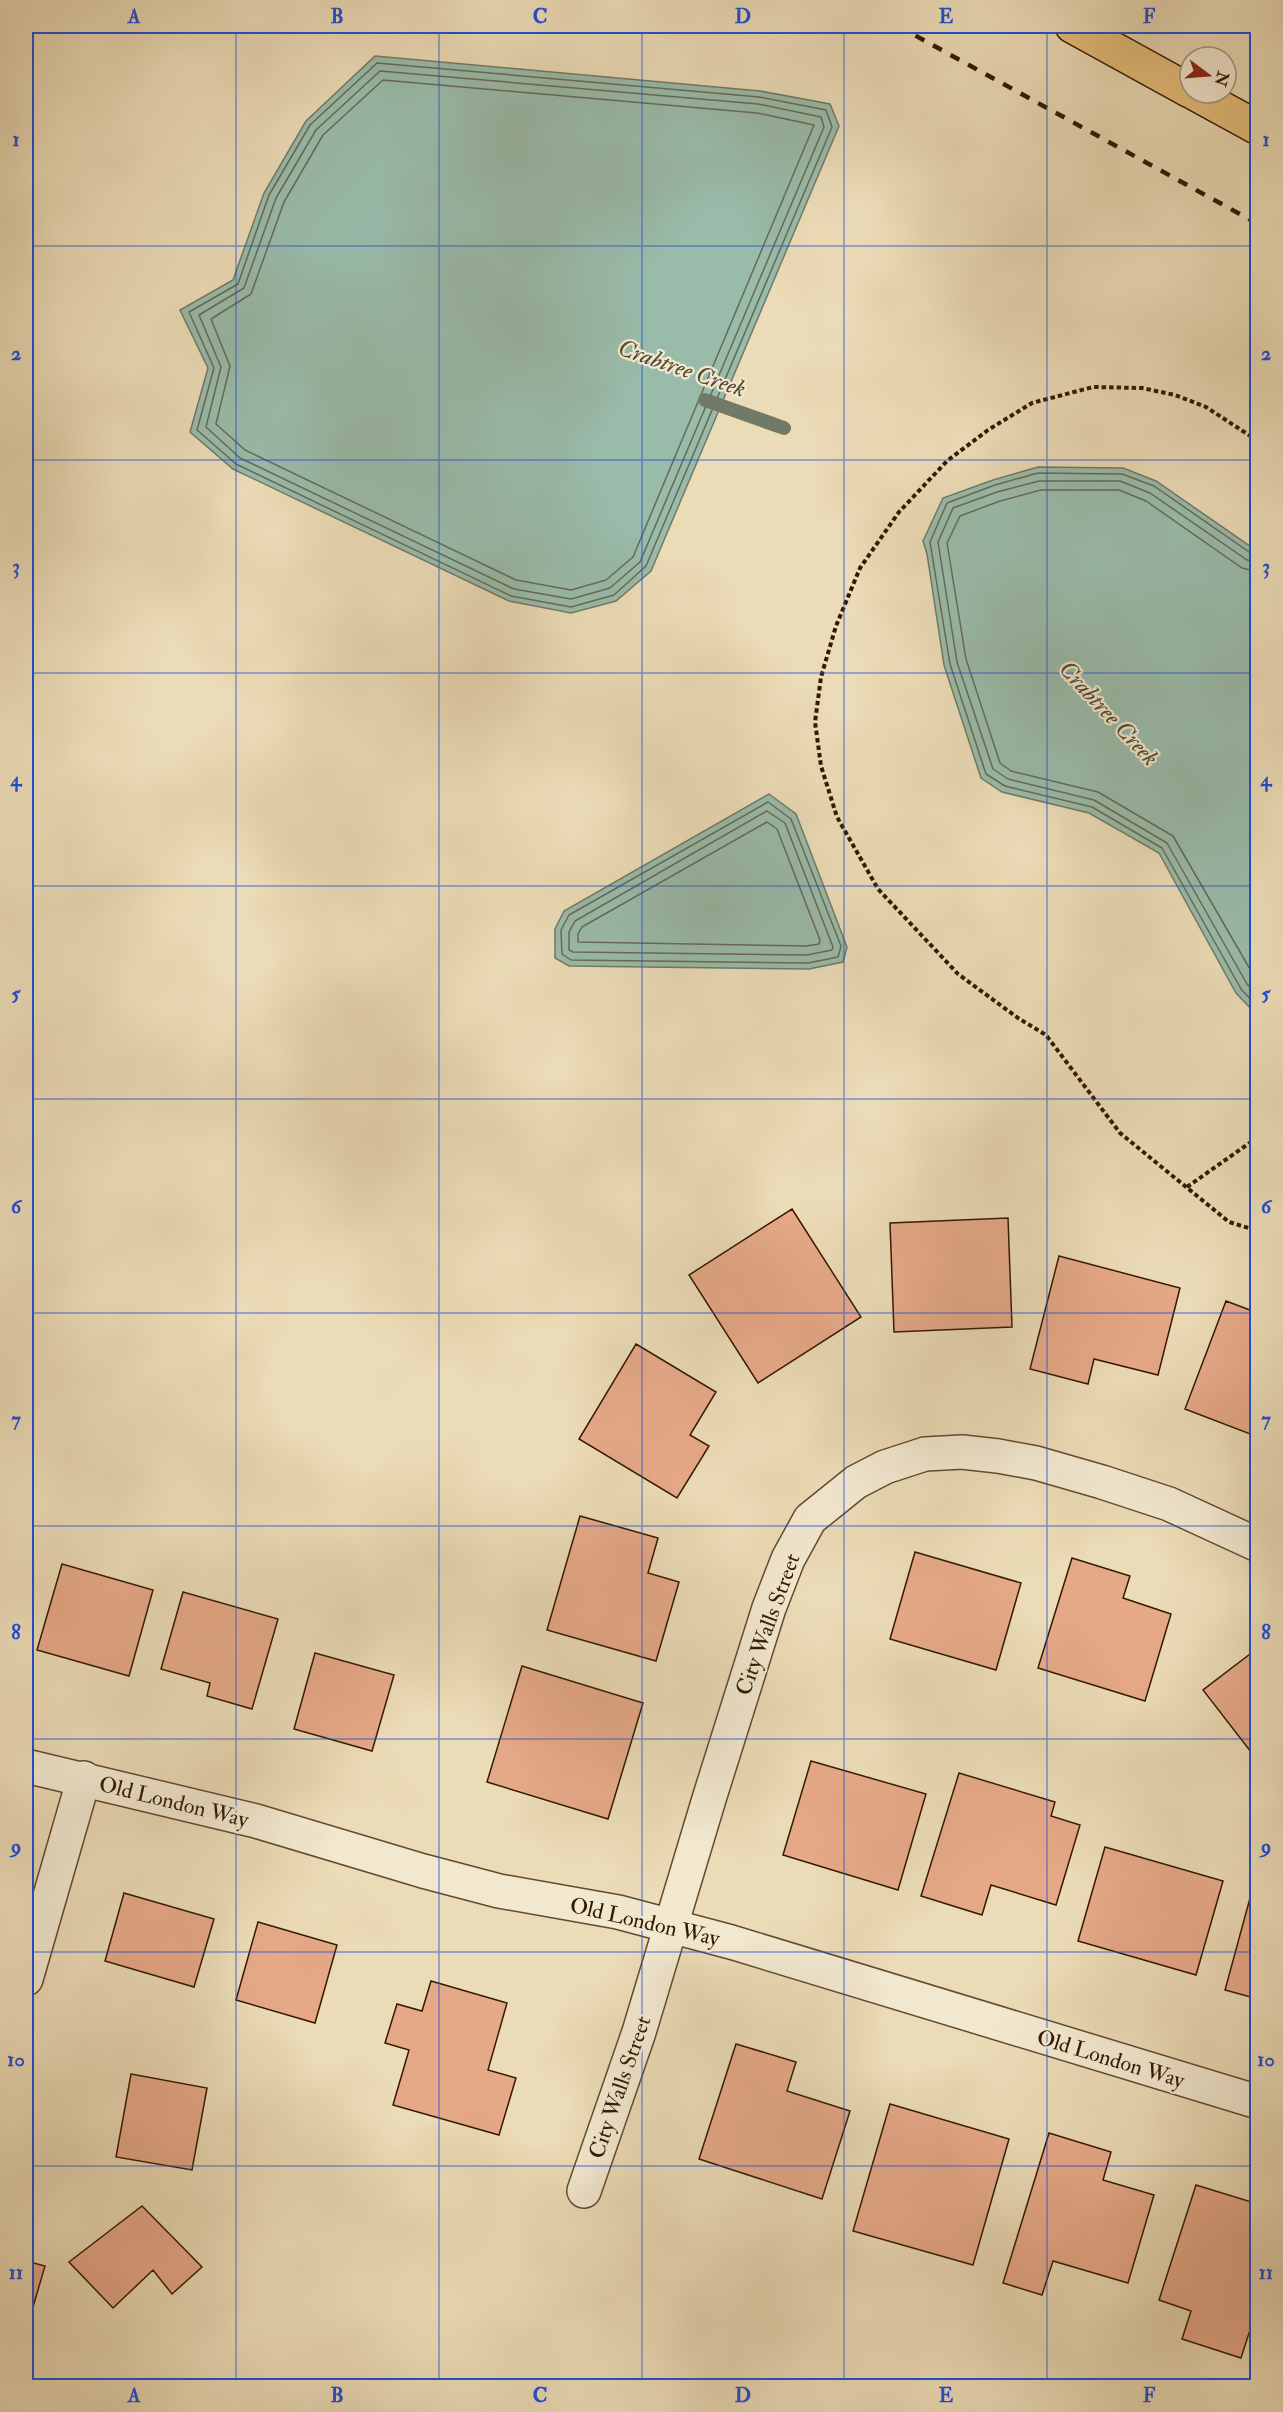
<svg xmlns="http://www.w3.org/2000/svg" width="1283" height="2412" viewBox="0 0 1283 2412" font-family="'IM FELL Double Pica',serif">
  <rect width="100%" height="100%" fill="#ebdbb6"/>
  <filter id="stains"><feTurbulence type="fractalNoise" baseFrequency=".00333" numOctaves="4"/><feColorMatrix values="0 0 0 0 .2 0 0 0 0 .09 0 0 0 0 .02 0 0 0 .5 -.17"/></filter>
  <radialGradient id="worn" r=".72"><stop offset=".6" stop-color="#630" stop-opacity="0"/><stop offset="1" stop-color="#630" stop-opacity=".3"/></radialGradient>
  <path fill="#9ba" stroke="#717a66" stroke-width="1.5" d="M375,56l385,35 70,13 9,22 -188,445 -35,30 -45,12 -62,-12 -276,-132 -43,-37 18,-64 -28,-58 53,-30 31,-87 42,-72z
    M1038,467l85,1 33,13 101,70v464l-21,-22 -77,-140 -70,-40 -87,-21 -21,-14 -37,-113 -17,-111 -4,-13 20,-43 50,-18z
    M769,794l27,20 51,133 -4,15 -34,7 -240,-3 -14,-8v-29l9,-18z"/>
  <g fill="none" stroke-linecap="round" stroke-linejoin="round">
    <path stroke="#666a55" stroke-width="1.5" d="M377,63l382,34 67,13 6,17 -186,439 -32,29 -43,12 -60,-11 -275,-132 -39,-34 17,-62 -25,-56 49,-28 31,-89 41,-70z
      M380,71l378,33 63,13 3,10 -184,435 -30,26 -39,11 -57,-10 -274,-131 -34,-31 15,-60 -22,-52 45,-27 32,-90 40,-68z
      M383,80l374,33 57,12 -181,432 -27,23 -35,10 -55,-10 -271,-130 -29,-26 14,-58 -19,-47 40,-25 33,-92 39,-67z
      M1258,555l-6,-1 -98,-68 -32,-12 -84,-1 -43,12 -48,18 -17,39 20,122 36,110 19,12 87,21 70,41 79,141 17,18
      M1258,563l-11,-3 -97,-67 -30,-12h-81l-42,11 -44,16 -15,34 19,120 36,107 15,10 86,21 73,43 80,141 11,12
      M1258,572l-16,-4 -96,-67 -27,-11h-78l-41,11 -40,15 -13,27 19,116 34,104 11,8 87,21 75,44 85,147
      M768,802l23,17 50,127 -3,11 -30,6 -237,-3 -9,-6 -1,-24 8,-15z
      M767,811l18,12 48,124 -1,3 -25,5 -234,-3 -4,-2v-18l6,-11z
      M767,822l10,7 43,111 -1,4 -13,2 -228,-4v-8l4,-7z"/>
    <path stroke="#717a66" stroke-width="14" d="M705,400l79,28"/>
  </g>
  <path fill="#e6a988" stroke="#341900" stroke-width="1.5" d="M792,1209l69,108 -103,66 -69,-108z
    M1008,1218l4,109 -118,5 -4,-109z
    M1059,1256l121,32 -22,87 -64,-16 -6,25 -58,-15z
    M1226,1301l32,12v124l-73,-28z
    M636,1344l80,48 -26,43 19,11 -32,52 -98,-59z
    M580,1516l78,22 -10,35 31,9 -23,79 -109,-31z
    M915,1552l106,31 -25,87 -106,-31z
    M1072,1558l58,18 -7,22 48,16 -26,87 -107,-33z
    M62,1564l91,26 -24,86 -92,-26z
    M183,1592l95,27 -26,90 -45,-13 3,-13 -49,-14z
    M1258,1648v113l-55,-71z
    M315,1653l79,22 -22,76 -78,-22z
    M522,1666l121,37 -35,116 -121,-37z
    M811,1761l115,33 -28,96 -115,-35z
    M959,1773l96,29 -4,14 29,9 -24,80 -65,-20 -9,30 -61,-19z
    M1105,1847l118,34 -27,94 -118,-34z
    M1256,1876l2,1v122l-33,-9z
    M124,1893l90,26 -20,68 -89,-26z
    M258,1922l79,23 -22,78 -79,-23z
    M431,1981l76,22 -19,67 28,8 -17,57 -106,-30 16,-55 -24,-7 12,-39 25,7z
    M736,2044l60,18 -9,29 63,20 -28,88 -123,-40z
    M131,2074l76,14 -15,82 -76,-13z
    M890,2104l119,35 -36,126 -120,-34z
    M1049,2133l62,19 -8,28 51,15 -26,88 -75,-22 -11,34 -39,-12z
    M1196,2185l62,19v132l-9,-3 -8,25 -59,-19 9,-28 -32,-11z
    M142,2206l60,61 -30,27 -19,-24 -40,38 -44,-46z
    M26,2261l19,5 -19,65z"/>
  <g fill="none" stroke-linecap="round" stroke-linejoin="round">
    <g stroke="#624a2e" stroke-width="36">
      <path id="minor" d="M26,1766l230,55 167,50 76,20 119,21 113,30 527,160
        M26,1979l58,-201
        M584,2191l55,-159 70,-233 60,-191 19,-49 22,-40 46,-37 29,-15 40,-13 37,-2 36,4 38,7 66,19 67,22 89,41"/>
    </g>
    <g stroke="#341900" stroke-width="36">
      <path id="primary" d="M1072,26l118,65
        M1194,93l64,35"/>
    </g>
    <path stroke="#341900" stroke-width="4" stroke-dasharray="4.5 3" stroke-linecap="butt" d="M1258,441l-52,-34 -31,-12 -33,-7 -49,-1 -61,16 -44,27 -41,31 -48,51 -39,56 -24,58 -15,51 -6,45 6,44 16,51 41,72 80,85 60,44 28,17 74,98 109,89 29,9
      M1187,1187l71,-50"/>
    <use href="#minor" stroke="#f2e8d0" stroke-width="33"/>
    <use href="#primary" stroke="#e6be7b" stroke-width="33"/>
    <path stroke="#341900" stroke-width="4.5" stroke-dasharray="10 10" stroke-linecap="butt" d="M898,26l360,198"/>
  </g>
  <path fill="none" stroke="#1d4ed8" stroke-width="1.5" stroke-opacity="0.55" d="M236,26v2360M439,26v2360M642,26v2360M844,26v2360M1047,26v2360M26,246h1232M26,460h1232M26,673h1232M26,886h1232M26,1099h1232M26,1313h1232M26,1526h1232M26,1739h1232M26,1952h1232M26,2166h1232"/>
  <g text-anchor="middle" stroke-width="4.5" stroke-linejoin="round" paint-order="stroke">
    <g font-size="22" fill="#341900" stroke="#f2e8d0">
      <text transform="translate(767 1624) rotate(-70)" y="8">City Walls Street</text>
      <text transform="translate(174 1801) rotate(14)" y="8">Old London Way</text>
      <text transform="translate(645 1921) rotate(13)" y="8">Old London Way</text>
      <text transform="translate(1111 2058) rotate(17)" y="8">Old London Way</text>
      <text transform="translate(619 2087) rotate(-71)" y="8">City Walls Street</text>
    </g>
    <g font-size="24" font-style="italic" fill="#524a33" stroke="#f2e8d0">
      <text transform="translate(682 368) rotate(19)" y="8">Crabtree Creek</text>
      <text transform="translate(1109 713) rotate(47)" y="8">Crabtree Creek</text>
    </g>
  </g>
  <rect width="1283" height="2412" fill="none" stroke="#ebdbb6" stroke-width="66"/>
  <g transform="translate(1208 75) rotate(106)"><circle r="28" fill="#f2e8d0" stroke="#a6957d" stroke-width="1.5"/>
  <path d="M0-4.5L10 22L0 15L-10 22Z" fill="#8f2418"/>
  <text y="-9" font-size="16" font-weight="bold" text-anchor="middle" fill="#341900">N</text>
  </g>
  <rect x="33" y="33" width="1217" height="2346" fill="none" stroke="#1d4ed8" stroke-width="2"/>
  <g font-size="20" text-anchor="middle" font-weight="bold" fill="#1d4ed8">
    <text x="134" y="23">A</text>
    <text x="337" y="23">B</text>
    <text x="540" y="23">C</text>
    <text x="743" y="23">D</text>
    <text x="946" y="23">E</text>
    <text x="1149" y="23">F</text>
    <text x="16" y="146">1</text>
    <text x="1266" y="146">1</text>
    <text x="16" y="360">2</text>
    <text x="1266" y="360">2</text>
    <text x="16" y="573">3</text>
    <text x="1266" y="573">3</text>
    <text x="16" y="786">4</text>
    <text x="1266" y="786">4</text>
    <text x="16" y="1000">5</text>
    <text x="1266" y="1000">5</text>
    <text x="16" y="1213">6</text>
    <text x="1266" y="1213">6</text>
    <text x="16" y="1426">7</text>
    <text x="1266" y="1426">7</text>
    <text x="16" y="1639">8</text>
    <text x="1266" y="1639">8</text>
    <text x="16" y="1853">9</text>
    <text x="1266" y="1853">9</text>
    <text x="16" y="2066">10</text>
    <text x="1266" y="2066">10</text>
    <text x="16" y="2279">11</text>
    <text x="1266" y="2279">11</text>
    <text x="134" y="2402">A</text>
    <text x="337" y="2402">B</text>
    <text x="540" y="2402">C</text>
    <text x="743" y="2402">D</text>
    <text x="946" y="2402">E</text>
    <text x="1149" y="2402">F</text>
  </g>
  <rect width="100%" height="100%" filter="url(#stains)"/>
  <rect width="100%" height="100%" fill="url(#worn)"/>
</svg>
